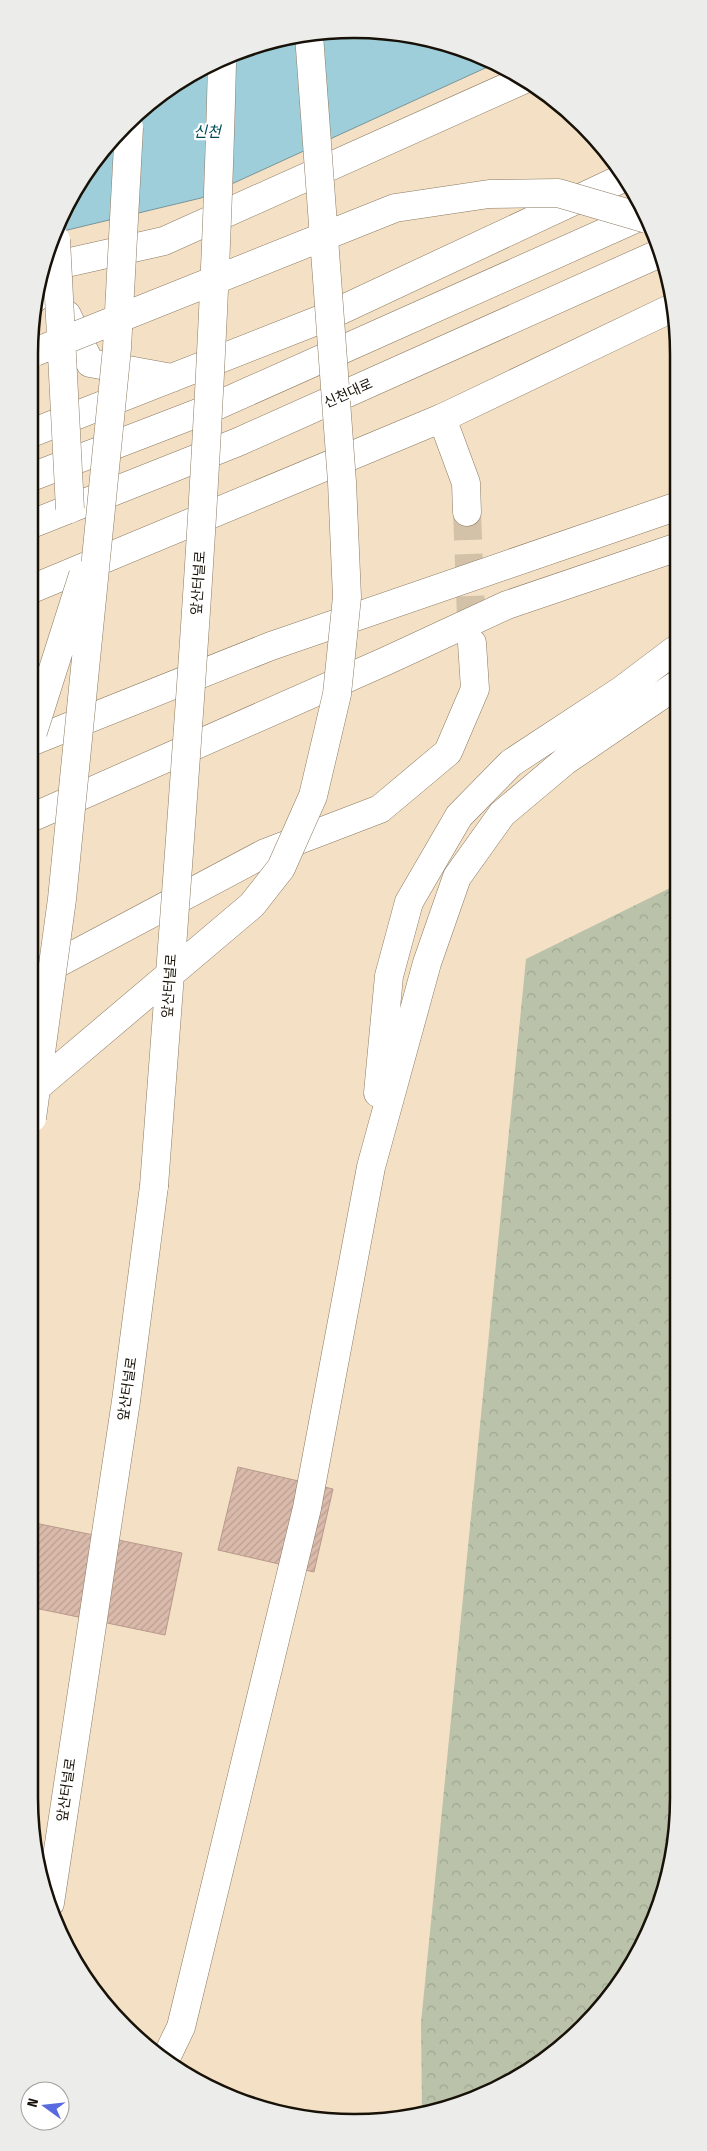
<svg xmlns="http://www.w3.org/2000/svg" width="707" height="2151" viewBox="0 0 707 2151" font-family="'Fira Sans Condensed','Noto Sans KR',sans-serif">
  <defs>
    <pattern id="forest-crowns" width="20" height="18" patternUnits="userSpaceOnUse" patternTransform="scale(1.25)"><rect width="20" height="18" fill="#bac2aa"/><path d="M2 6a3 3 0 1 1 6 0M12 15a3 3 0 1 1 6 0" fill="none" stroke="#9fa691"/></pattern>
    <pattern id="building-hatch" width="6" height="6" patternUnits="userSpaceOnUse" patternTransform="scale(1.25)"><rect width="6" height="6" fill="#dabaab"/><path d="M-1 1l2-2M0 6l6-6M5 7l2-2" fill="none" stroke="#ba9f92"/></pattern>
  </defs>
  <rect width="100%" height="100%" fill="#f4e1c5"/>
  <path fill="url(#forest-crowns)" d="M674,886l-2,975 -49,117 -89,89 -97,44 -15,1 -1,-89 105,-1064z"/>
  <path fill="#9eceda" stroke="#76959b" d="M290,35h127l77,29 -293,134 -142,34 25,-59 89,-90z"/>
  <path fill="url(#building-hatch)" stroke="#b89a8b" d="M238,1467l95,22 -19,83 -96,-22z
    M30,1522l152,31 -17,82 -135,-28z"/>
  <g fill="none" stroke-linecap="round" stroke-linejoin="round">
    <path stroke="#d3c2a8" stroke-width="28" stroke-dasharray="28 14" stroke-linecap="butt" d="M467,512l5,131"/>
    <g stroke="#8b7a61" stroke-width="29">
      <path id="minor" d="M44,268l120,-27 361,-162
        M442,418l24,65 1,29
        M32,977l233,-124 115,-44 68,-57 27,-63 -3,-46"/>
    </g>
    <g stroke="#8b7a61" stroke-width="29">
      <path id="highway" d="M35,298l10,-31
        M67,315l23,48 82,15
        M34,432l290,-114 299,-140
        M34,476l182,-70 430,-192
        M34,523l204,-81 420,-188
        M34,588l408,-170 232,-111
        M33,741l238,-95 404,-139
        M33,817l353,-156 121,-56 168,-57
        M378,1093l11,-117 20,-74 50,-86 52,-53 111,-73 53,-40
        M50,1903l76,-502 28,-215
        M167,2056l14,-29 126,-519 64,-341 56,-204 30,-86 45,-63 63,-53 110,-75"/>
    </g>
    <use href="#minor" stroke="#fff" stroke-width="28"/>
    <use href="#highway" stroke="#fff" stroke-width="28"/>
    <g stroke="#8b7a61" stroke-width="29" stroke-linecap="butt">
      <path id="highway-bridge" d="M56,240l14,269
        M35,352l360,-144 94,-14 69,-1 89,26
        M33,732l50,-157
        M32,1091l220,-186 29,-37 32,-72 24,-102 10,-97 -5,-115 -33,-447
        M32,1118l30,-219 55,-551 12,-221
        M154,1186c28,-374 59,-748 68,-1123"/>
    </g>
    <use href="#highway-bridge" stroke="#fff" stroke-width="28"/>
  </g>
  <g text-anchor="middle" stroke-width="4.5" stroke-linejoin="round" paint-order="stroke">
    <g font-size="14" fill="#171107" stroke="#fff">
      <text transform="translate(348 393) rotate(-24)" y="5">신천대로</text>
      <text transform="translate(198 583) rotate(-86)" y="5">앞산터널로</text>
      <text transform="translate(169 986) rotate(-86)" y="5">앞산터널로</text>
      <text transform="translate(127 1389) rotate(-82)" y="5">앞산터널로</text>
      <text transform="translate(66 1790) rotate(-82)" y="5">앞산터널로</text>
    </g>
    <g font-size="15" font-style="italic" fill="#004956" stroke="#fff">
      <text x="207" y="137">신천</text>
    </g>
  </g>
  <path d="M0 0H707V2151H0ZM354 38H354A316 316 0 0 1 670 354V1798A316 316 0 0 1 354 2114H354A316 316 0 0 1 38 1798V354A316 316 0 0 1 354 38Z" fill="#ececeb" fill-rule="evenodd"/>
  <path fill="none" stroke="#171107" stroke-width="2.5" d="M354 38H354A316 316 0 0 1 670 354V1798A316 316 0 0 1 354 2114H354A316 316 0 0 1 38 1798V354A316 316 0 0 1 354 38Z"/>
  <g transform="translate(45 2106) rotate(285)"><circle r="24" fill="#ffffff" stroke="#a2a09c"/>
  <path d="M0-4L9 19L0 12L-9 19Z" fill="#596ae1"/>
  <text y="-8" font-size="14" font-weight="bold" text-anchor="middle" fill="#171107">N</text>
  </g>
</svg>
